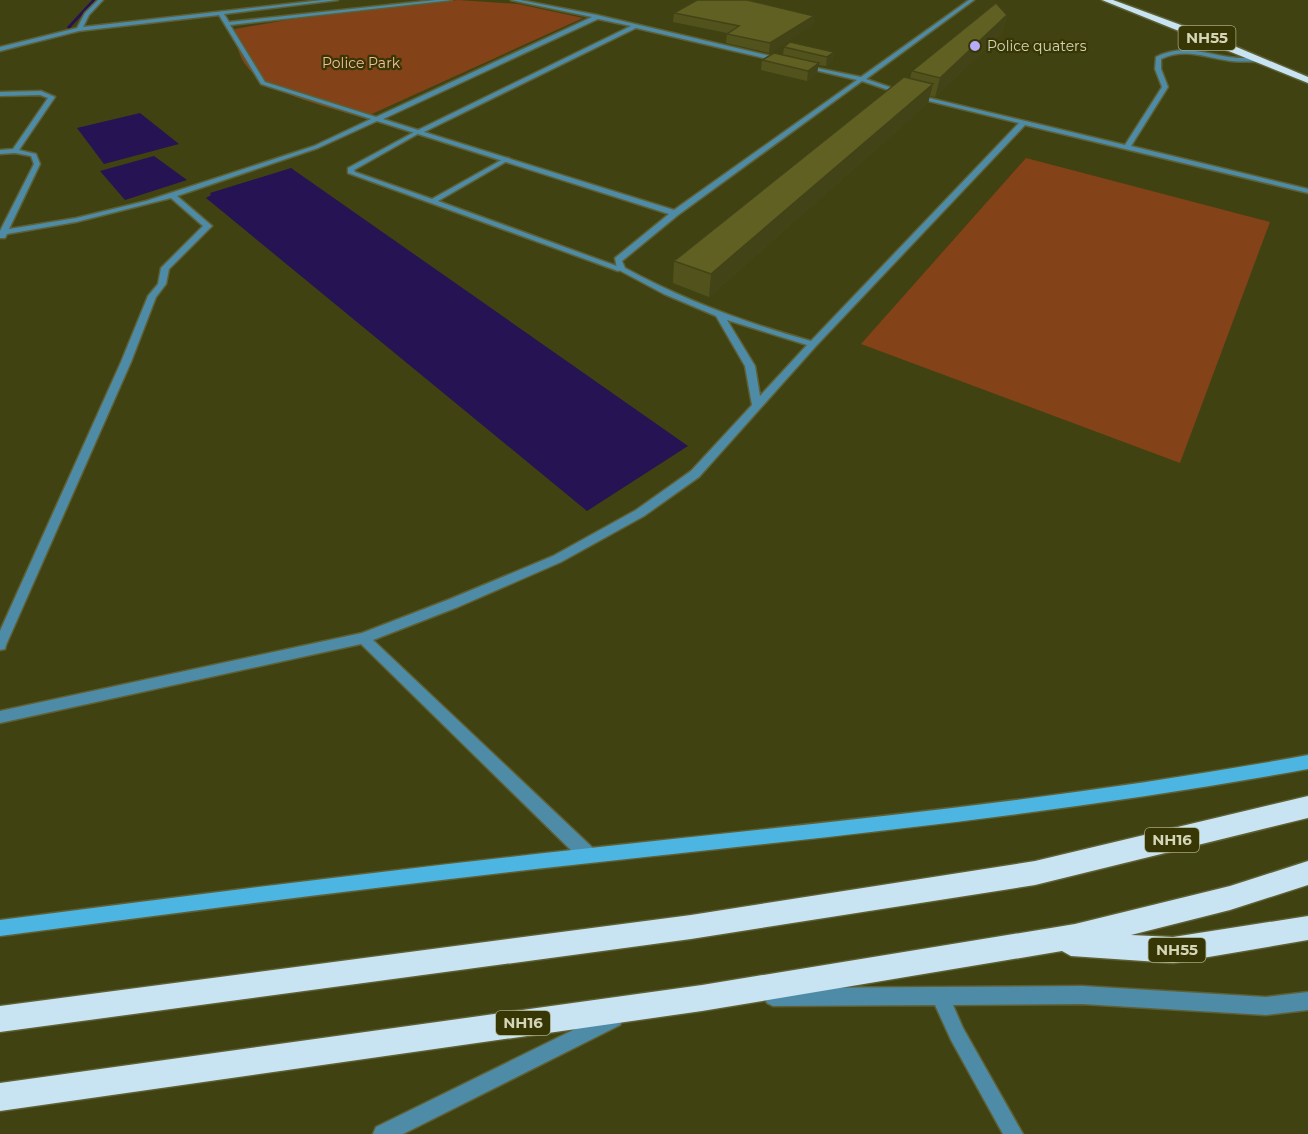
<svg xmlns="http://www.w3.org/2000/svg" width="1308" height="1134" viewBox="0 0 1308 1134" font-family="Montserrat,sans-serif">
  <rect width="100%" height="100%" fill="#414212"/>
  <path fill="#834217" d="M458,0l60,4 65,14 -220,100c-33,-11 -93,-23 -115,-50 -9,-10 -13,-26 -13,-39l57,-10z
    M1026,158l244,64 -90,241 -319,-119z"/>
  <path fill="#261353" d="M140,113l39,31 -75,20 -27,-36z
    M154,156l33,24 -62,20 -25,-29z
    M291,168l397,278 -101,65 -381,-313 5,-3 -1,-2z"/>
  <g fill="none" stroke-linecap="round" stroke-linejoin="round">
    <path fill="#261353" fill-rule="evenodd" d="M92,0h4l-25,27 2,7 -73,18v-2l70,-18 -3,-5z"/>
    <g stroke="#5e5f33" stroke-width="3">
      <path id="lane" d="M418,130l5,1 -69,39 1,2 77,27 73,-41h4v2l-71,41 187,68 -7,2 -270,-98v-5z"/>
    </g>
    <g stroke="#5e5f33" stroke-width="3">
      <path id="street" d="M98,0h5l-14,15 -6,12 240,-27h15l-114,14 5,8 207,-22h16l-222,25 35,57 111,35 216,-100 -81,-17h9l77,15 186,44 -2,3 -145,-34 -212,104 250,78 183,-130 -55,-13v-2l59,12 108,-77h5l-108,79 38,13 221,53 37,-58 -7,-18 1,-12c26,-13 47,-4 73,0 11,2 22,0 33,2l-2,3c-10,-1 -19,0 -29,-1 -25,-3 -46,-14 -70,-2v10l7,18 -37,59 177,43v4l-283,-68 -209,221 -117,131 -55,39 -83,46 -103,45 -85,33 221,209 2,6 -2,6 -6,2 -6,-2 -221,-217 -361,79v-12l362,-78 88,-34 103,-43 83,-46 55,-39 61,-66 -7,-39 -29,-50 -52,-22 -47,-25 -2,-11 54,-44 -292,-93 -59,27 -141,48 35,30 -43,43 -3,15 -10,13 -25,65 -125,283 -1,4 -5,1v-19l121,-269 27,-66 10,-12 3,-16 42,-42 -32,-28 -95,24 -69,12 -2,4h-5v-7l34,-67 -3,-8 -16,-3 -15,1v-4l13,-1 35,-51 -8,-3 -40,1v-4l41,-1 14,6 -36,53 17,4 4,10 -31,65 67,-11 70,-17 168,-55 57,-27 -110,-35 -42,-69 -140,16 -79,20v-4l77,-19 8,-15zM598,19l33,7 -213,104 -35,-11zM862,81l38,13 119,29 -208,218c-65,-18 -127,-41 -186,-73l-3,-7 56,-46zM727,320l80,25 -47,51 -5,-30z
        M1082,986l184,11 42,-5v18l-42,5 -184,-11 -129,1 10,23 60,106h-20l-52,-94 -16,-35 -162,1 -6,-3 -3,-6 3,-6 6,-3z
        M614,1010l6,3 3,6 -3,6 -217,109h-30l3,-7z"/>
    </g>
    <g stroke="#5e5f33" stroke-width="3">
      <path id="secondary" d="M1308,755v14c-244,45 -490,69 -736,96 -191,21 -381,46 -572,71v-16c191,-25 381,-49 572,-70 246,-27 492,-50 736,-95z"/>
    </g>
    <g stroke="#5e5f33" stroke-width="3">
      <path id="highway" d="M1102,0h11l95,35 100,42v6z
        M1308,796v22l-273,67 -344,54 -691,93v-26l691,-91 344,-54z
        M1308,861v24l-78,25 -99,25 42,2 135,-21v24l-135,23 -102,-7 -9,-5 -360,60 -702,100v-28l702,-98 373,-61 155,-38z"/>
    </g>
    <use href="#lane" fill="#4e8ba7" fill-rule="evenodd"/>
    <use href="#street" fill="#4e8ba7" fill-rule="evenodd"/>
    <use href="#secondary" fill="#4cb5e2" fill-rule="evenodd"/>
    <use href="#highway" fill="#c8e3f1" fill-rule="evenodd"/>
  </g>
  <path fill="#52531c" d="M674,13l140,3 -1,9 -44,28 -43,-10 1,-10 -54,-11z
    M1007,15l-5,18 -67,64 -5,-1 -2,7 -219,194 -36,-14 1,-22 236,-182 2,-8z
    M784,47l50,5 -2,10 -6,4 -8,-1 -1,8 -10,8 -46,-11 1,-10 21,-5z"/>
  <path fill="#424317" d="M1007,15l-5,18 -67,64 5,-19z
    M814,16l-1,9 -44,28 1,-10z
    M834,52l-2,10 -6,4 1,-9z
    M819,63l-2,10 -10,8 1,-10z
    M933,84l-5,19 -219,194 2,-23z"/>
  <path fill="#5f6021" stroke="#424317" stroke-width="1.5" d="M697,0h50l67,16 -44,27 -43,-9 12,-8 -65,-13z
    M996,3l11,12 -67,63 -28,-7z
    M790,42l44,10 -7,5 -43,-10z
    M774,53l45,10 -11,8 -46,-11z
    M904,77l29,7 -222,190 -37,-13z"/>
  <circle fill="#b6acf8" stroke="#373705" stroke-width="2" cx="975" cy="46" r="6"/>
  <g text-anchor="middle" stroke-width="4.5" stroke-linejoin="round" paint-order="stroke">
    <g font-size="14" fill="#d4d5b6" stroke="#373705" text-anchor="start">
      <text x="987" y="51">Police quaters</text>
    </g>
    <g font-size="14" fill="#f9bc9b" stroke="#373705">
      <text x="361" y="68">Police Park</text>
    </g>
    <g fill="#373705" stroke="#a5a681" stroke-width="1.5">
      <rect x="1178.5" y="26" width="57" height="24" rx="4.5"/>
      <rect x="1145" y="828" width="54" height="24" rx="4.5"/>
      <rect x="1148.5" y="938" width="57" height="24" rx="4.5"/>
      <rect x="496" y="1011" width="54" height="24" rx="4.5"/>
    </g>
    <g font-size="15" font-weight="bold" fill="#d4d5b6">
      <text x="1207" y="43">NH55</text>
      <text x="1172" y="845">NH16</text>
      <text x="1177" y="955">NH55</text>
      <text x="523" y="1028">NH16</text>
    </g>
  </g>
</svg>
